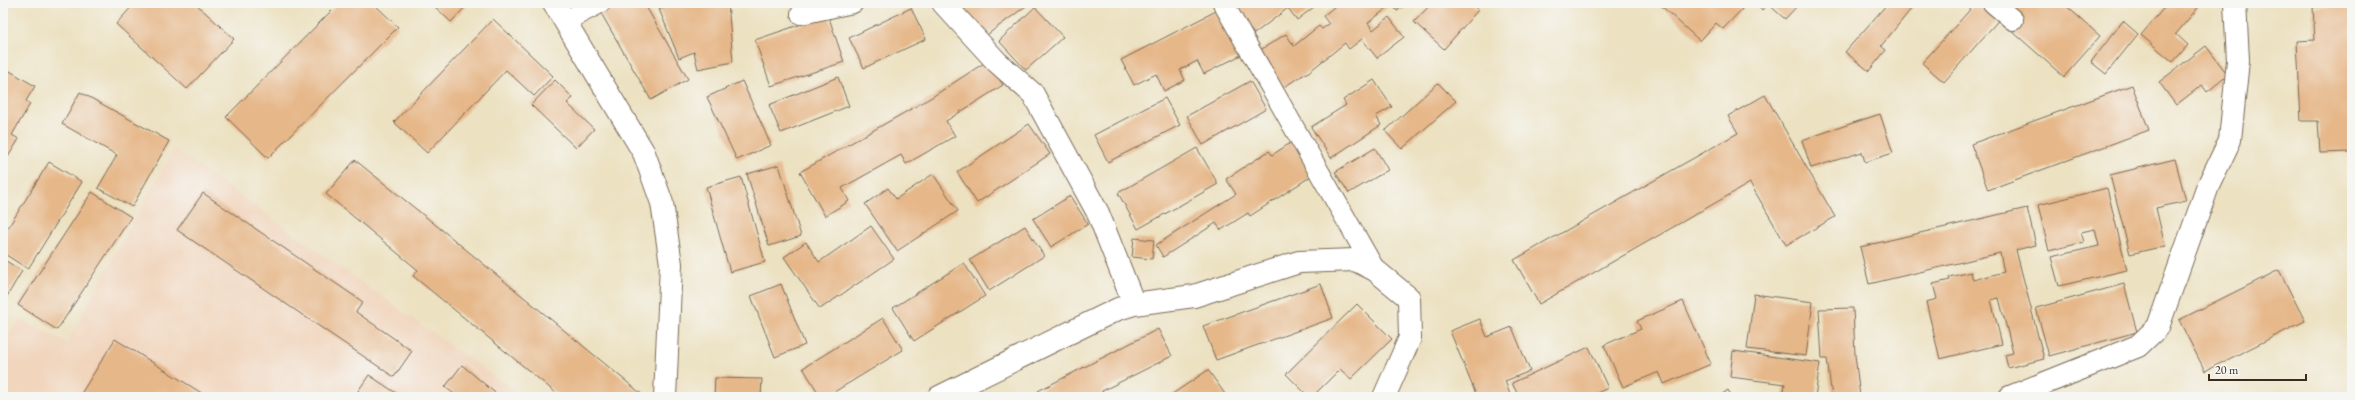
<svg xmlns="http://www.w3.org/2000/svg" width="2355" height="400" viewBox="0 0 2355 400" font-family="'EB Garamond',serif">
  <rect width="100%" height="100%" fill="#f6f6f2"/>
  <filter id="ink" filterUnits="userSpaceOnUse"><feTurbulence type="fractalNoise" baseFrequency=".025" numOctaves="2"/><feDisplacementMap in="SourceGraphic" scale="8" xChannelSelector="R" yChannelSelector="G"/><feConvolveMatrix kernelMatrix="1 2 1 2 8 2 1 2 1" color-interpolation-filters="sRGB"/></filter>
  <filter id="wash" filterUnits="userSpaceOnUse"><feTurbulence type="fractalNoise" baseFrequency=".012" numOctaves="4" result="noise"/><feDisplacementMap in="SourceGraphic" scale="16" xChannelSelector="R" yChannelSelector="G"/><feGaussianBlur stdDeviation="0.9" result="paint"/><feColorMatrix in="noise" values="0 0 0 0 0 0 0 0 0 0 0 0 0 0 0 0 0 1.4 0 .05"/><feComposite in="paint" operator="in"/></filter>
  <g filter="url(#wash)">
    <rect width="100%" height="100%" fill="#ece1c1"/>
    <path fill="#f1d5bd" d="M174,149l349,248h-520v-52l17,-26 47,23z"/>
    <g id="blocks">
      <path fill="#e6b789" d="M135,3h60l39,36 -47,50 -71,-65z
        M339,3h34l25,24 -130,131 -42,-41z
        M431,3h38l-18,19z
        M618,3h26l44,76 -37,21 -50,-87z
        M672,3h56l5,59 -35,7 -4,-17 -15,6 -20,-49z
        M958,3h72l-46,34z
        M1234,3h85l-22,17 -9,-12 -34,26 -23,-28z
        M1339,3h69l-11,8 -5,-7 -24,19 5,7 16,-13 15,20 -27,21 -15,-19 -13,10 -4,-6 -35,28 -33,20 -23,-37 32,-20 8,12 25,-20 3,3 7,-5 -6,-8z
        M1432,3h38l8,7 -34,39 -30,-27z
        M1658,3h79l6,5 -20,21 -7,-6 -16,18z
        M1754,3h46l-15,16 -17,-15 -6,6z
        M1888,3h28l-35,43 5,4 -17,21 -24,-19z
        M1976,3h14l13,12 -59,67 -22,-19z
        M2003,3h60l37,33 -36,41 -52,-46 10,-11z
        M2168,3l33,1 -25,30 12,11 -15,17 -32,-27z
        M2352,5v147l-32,1 -2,-32h-17l-4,-80 18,-1 -2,-33z
        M1035,7l28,30 -37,33 -27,-29z
        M911,8l15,31 -62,29 -15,-30z
        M1218,10l23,45 -37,19 -7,-13 -17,9 5,10 -21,11 -8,-17 -22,11 -13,-25z
        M828,15l16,47 -73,24 -16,-46z
        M493,19l60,57 -19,20 -28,-26 -79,83 -33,-31z
        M2123,21l15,13 -32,40 -15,-12z
        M2206,46l22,29 -21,17 -5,-7 -26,20 -17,-23z
        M987,61l16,24 -57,36 9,15 -49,28 -5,-9 -59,33 7,13 -24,15 -25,-44 132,-75z
        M3,67l32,19 -9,15 4,3 -18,31 7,4 -16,26z
        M838,77l11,29 -68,27 -12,-28z
        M555,80l18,18 -6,5 27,26 -18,19 -45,-43z
        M1374,80l18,27 -16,9 5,9 -50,33 -20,-31 35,-22 -3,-5z
        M742,81l29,64 -34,15 -30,-63z
        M1250,81l16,28 -63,36 -16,-29z
        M1438,83l18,18 -54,48 -17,-18z
        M2132,85l17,45 -161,60 -17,-46z
        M80,92l89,49 -37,66 -34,-19 19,-33 -55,-31z
        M1765,95l70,122 -49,28 -36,-62 -211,121 -25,-44 224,-127 -10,-17z
        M1165,98l15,27 -72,37 -14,-27z
        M1880,114l13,39 -28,9 -3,-10 -51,16 -9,-28z
        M1029,124l21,30 -73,49 -20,-31z
        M1292,142l21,33 -63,41 -2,-3 -27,17 -5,-7 -53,34 -7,-12 80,-51 -10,-15 43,-28 3,4z
        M1197,148l21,36 -80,45 -20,-36z
        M1375,148l13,22 -39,23 -14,-21z
        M2175,159l11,42 -30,7 9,38 -35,8 -20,-79z
        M355,160l92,74 197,162 -83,1 -148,-121 5,-6 -92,-76z
        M49,162l33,20 -54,87 -25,-16v-17z
        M779,165l22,71 -32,10 -22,-72z
        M933,174l25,37 -61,40 -32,-47 23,-16 8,11z
        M741,177l24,85 -35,10 -24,-85z
        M2107,188l20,82 -68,16 -8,-29 48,-11 -4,-17 -14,3 3,10 -35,9 -11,-46z
        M92,192l39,25 -74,113 -39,-25z
        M203,193l160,109 -7,10 56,39 -18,26 -217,-147z
        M1070,196l18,28 -37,23 -18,-28z
        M2027,208l9,37 -20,5 28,109 -36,9 -3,-13 8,-2 -14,-55 -8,2 11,44 -62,15 -14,-57 11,-3 -4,-15 17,-4 -1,-3 22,-5 2,8 31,-8 -4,-19 -131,31 -9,-37z
        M871,226l23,33 -74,50 -36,-52 22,-15 13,20z
        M1025,226l19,30 -55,35 -19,-31z
        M1134,238l20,2 -2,19 -20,-2z
        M3,259l19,12 -19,32z
        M964,263l21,33 -71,45 -21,-33z
        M2279,270l26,51 -100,50 -26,-51z
        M781,284l24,61 -30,12 -24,-61z
        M1321,284l12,34 -117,42 -13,-34z
        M2124,284l13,48 -88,24 -13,-48z
        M1754,294l59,8 -7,54 -59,-7z
        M1683,301l28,63 -47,20 -5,-12 -36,15 -19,-42 37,-16 -4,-8z
        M1357,304l35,35 -41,40 -11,-10 -28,28h-3l-23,-23z
        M1853,308l2,47 5,42h-28l-5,-38h-5l-3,-50z
        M883,318l20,32 -77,47h-5l-18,-29z
        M1480,319l7,18 25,-10 18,44 -25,10 6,16h-34l-27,-66z
        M1158,329l14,27 -70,35 3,6h-64l-3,-6z
        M115,339l93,58h-129z
        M1589,347l19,41 -20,9h-69l-7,-14z
        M1733,351l87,12 -5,34h-32l2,-13 -55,-7z
        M462,365l38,32h-42l-13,-10z
        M1208,370l19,27h-59z
        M369,375l33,22h-48z
        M715,378l47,1 -1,18h-47z
        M1728,390l4,7h-14z"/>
    </g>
  </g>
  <g filter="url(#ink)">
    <use href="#blocks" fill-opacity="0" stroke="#796a57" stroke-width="1"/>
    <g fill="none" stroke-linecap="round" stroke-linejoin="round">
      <g stroke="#796a57" stroke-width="22">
        <path id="service" d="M1223,3l152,267
          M1993,3l20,17
          M801,14l52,-11
          M565,21l35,-18"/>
      </g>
      <g stroke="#796a57" stroke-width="24">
        <path id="minor" d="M554,3l90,150 18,50 9,61 -6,133
          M943,3l54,59 36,32 65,119 36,91
          M939,397l179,-88 16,-5 60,-8 105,-34 56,-2 20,10 34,28 1,40 -26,59
          M2010,397l128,-51 20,-19 50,-141 22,-46 8,-80 -3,-57"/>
      </g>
      <use href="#service" stroke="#fff" stroke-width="20"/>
      <use href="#minor" stroke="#fff" stroke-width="22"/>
    </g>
  </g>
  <rect width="2355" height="400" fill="none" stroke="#f6f6f2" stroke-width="16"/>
  <path d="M2209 374v6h97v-6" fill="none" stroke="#3b2a1e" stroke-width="2"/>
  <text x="2215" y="374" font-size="12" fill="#3b2a1e" stroke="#f6f6f2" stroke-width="3" paint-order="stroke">20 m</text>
</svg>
